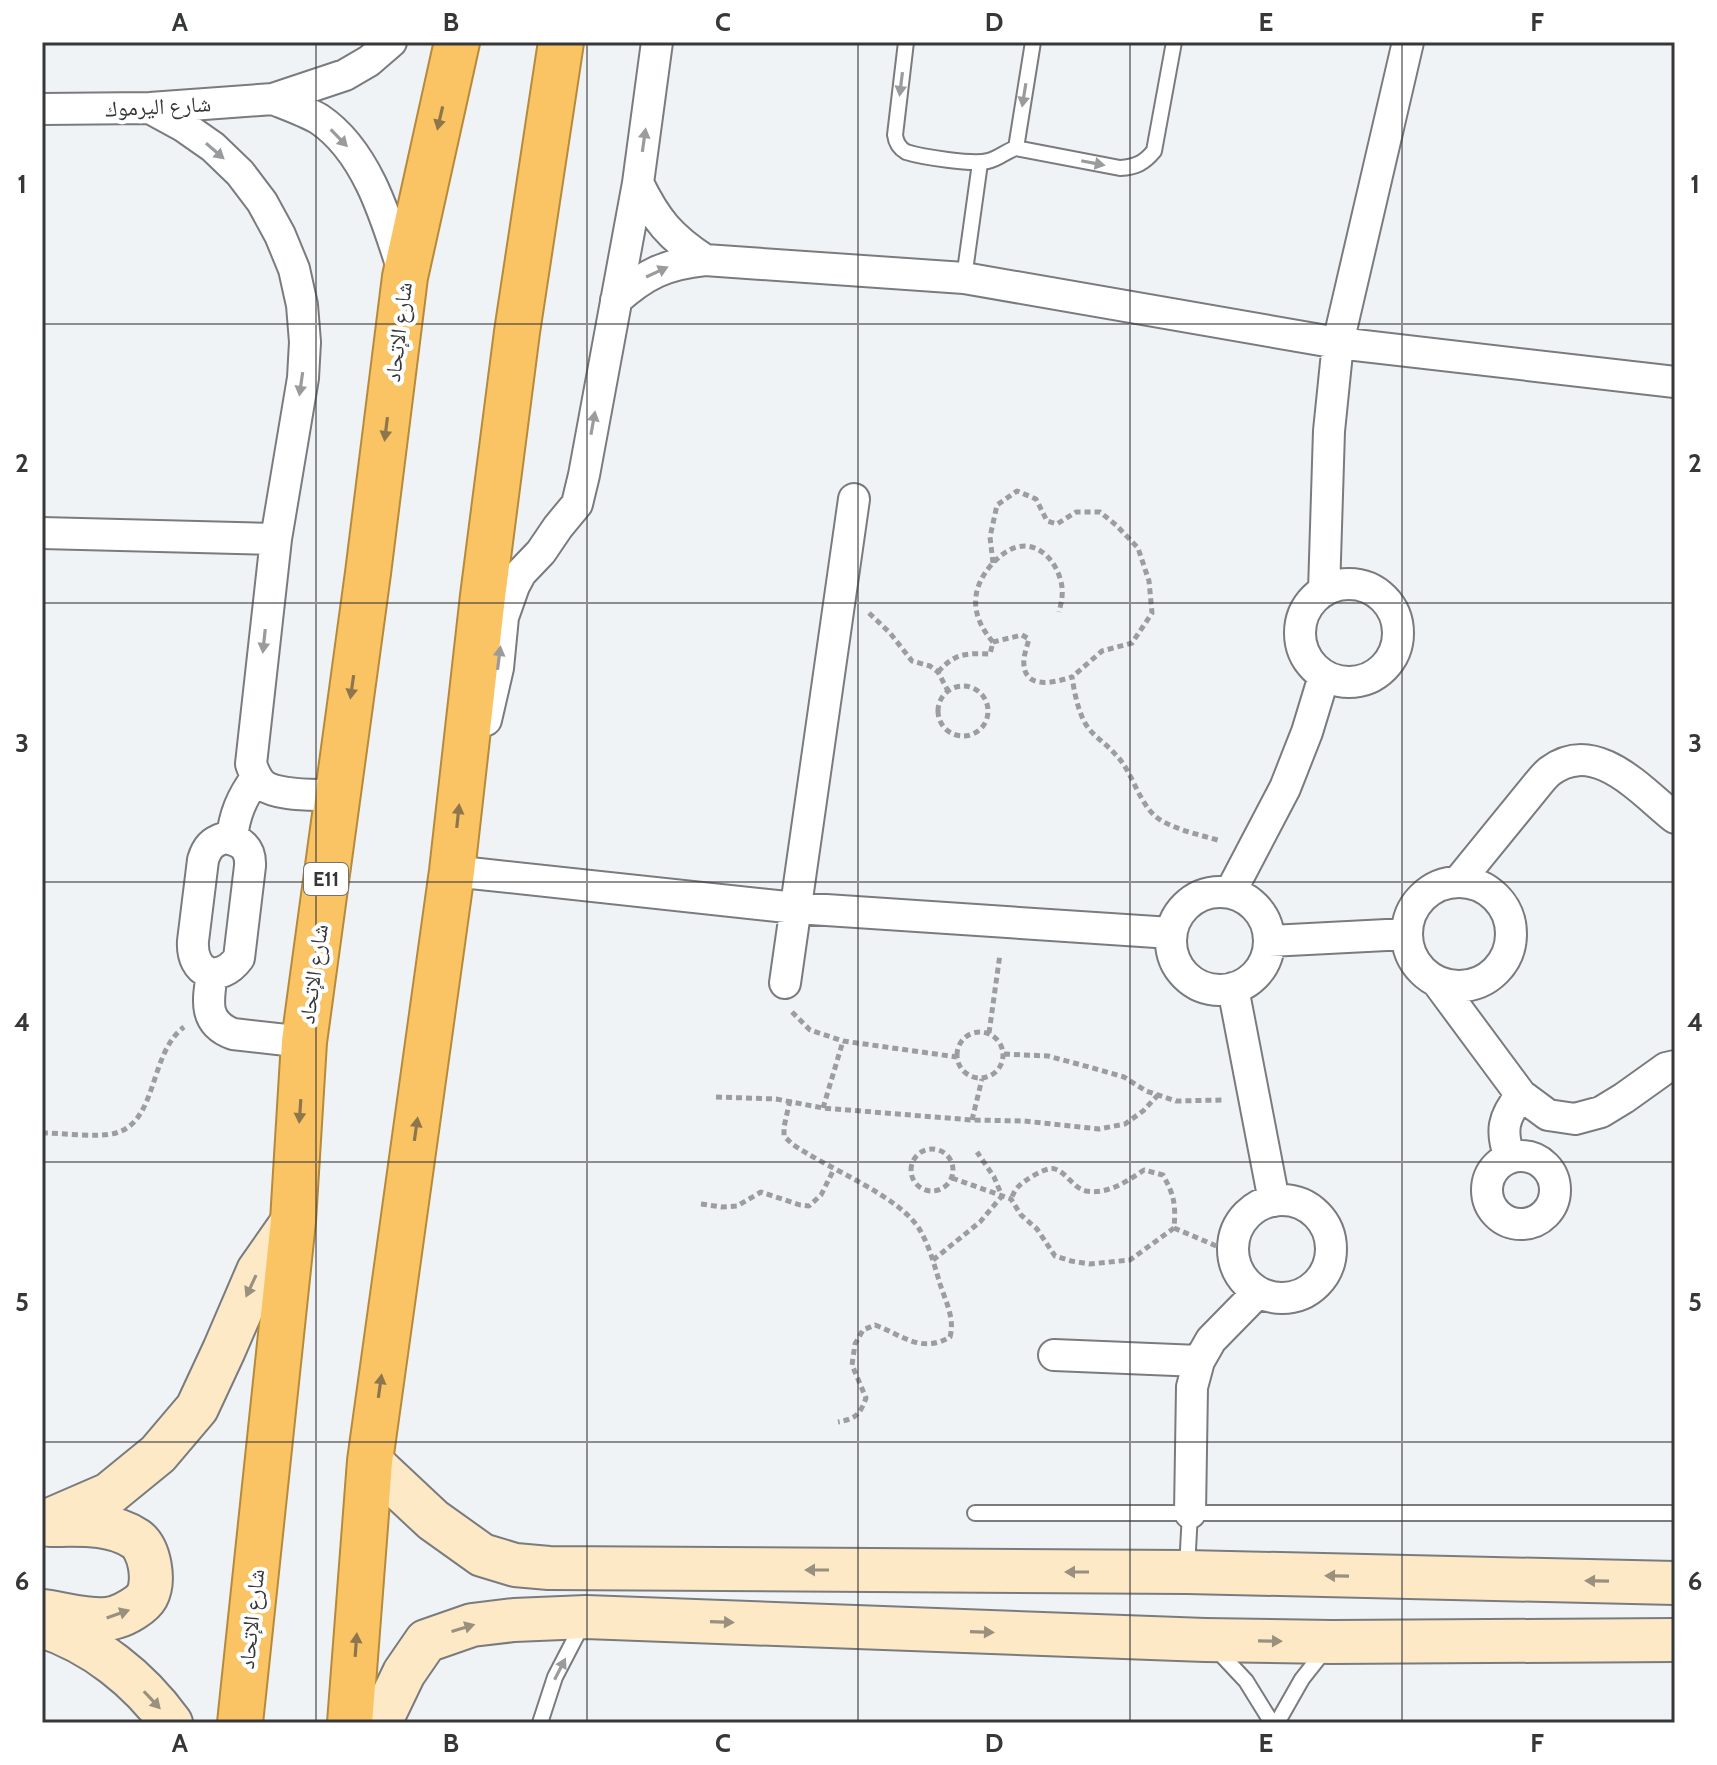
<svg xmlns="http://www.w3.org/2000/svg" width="1717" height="1765" viewBox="0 0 1717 1765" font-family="Cabin,'Noto Naskh Arabic',sans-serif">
  <rect width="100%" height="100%" fill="#f0f3f5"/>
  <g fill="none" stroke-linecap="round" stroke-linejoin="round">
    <g stroke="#797b7e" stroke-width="18">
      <path id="service" d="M906,42l-11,93c1,8 4,13 11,17 16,5 67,13 82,9 10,-2 18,-10 28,-13l104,20c16,-1 24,-5 34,-17l20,-109
        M1016,148l17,-106
        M964,278l16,-115
        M975,1513h700
        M1187,1568l3,-55
        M1215,1648l31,33 26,42
        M540,1723l15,-46 27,-52
        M1277,1723l25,-44 23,-29"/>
    </g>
    <g stroke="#797b7e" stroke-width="34">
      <path id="minor" d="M273,99c15,6 32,12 46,20 49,33 68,102 85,155
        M150,108l33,18 30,21 27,26 22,29 18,33 14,34 8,36 3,37 -2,36 -27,161 -25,225c3,8 5,15 12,21 16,12 55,9 75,11
        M42,109l108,-1 123,-9 72,-24 24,-14 22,-19
        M638,183c18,37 32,54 67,77
        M616,300c29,-26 50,-36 89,-40l259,18 374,65 337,39
        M42,533l234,6
        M1300 633a49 49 0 1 1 98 0a49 49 0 1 1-98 0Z
        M1324,591l5,-160 9,-88 70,-301
        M486,720l12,-52 5,-51 11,-31 7,-13 20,-21 17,-25 19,-23 7,-29 54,-292 19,-141
        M224,838c17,2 27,10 26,28l-11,92c-20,27 -48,16 -46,-17l10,-81c4,-13 9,-18 21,-22z
        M232,839c2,-24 10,-42 24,-61
        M452,871l344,37 375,25
        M1407 934a52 52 0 1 1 104 0a52 52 0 1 1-104 0Z
        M1458,882l79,-97c4,-5 8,-10 13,-14 46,-34 91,20 125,47
        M1171 941a49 49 0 1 1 98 0a49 49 0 1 1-98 0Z
        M1230,893l55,-105 22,-56 17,-56
        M1269,941l137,-7
        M212,974c-4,26 -9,49 21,60l71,8
        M785,983l69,-484
        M1438,983l83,112 27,20 27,4 26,-7 23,-14 42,-30 9,-2
        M1233,988l41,213
        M1487 1190a34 34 0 1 1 68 0a34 34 0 1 1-68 0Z
        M1510,1158c-10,-27 -7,-41 11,-63
        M1233 1249a49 49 0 1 1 98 0a49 49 0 1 1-98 0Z
        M1054,1355l145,6
        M1190,1513l2,-126 7,-26 12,-21 47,-48"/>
    </g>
    <g stroke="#797b7e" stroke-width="46">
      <path id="secondary" d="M370,1461l63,59 49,35 33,10 34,3 638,4 488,11
        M42,1523l67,-29 49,-40 39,-46 27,-58 34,-79 35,-50
        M42,1611c21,2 55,13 74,6 10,-3 26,-12 31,-21 8,-15 3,-47 -11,-57 -25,-17 -58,-14 -86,-14
        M42,1626c52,17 97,53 129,97
        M380,1723l24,-50 22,-32 46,-16 42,-5 72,-3 619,23 127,2 343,-2"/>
    </g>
    <g stroke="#b58a3b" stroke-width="48">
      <path id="trunk" d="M240,1723l53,-502 11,-179 64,-469 37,-296 52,-235
        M350,1723l20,-262 82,-590 31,-275 34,-264 44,-290"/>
    </g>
    <path stroke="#9b9d9e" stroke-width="5" stroke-dasharray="6 4" stroke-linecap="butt" d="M993,563l-3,-26 7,-32 20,-14 19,8 11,22 10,3 19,-12h24l16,13 22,23 11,33 3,32 -20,30 -30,8 -30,26
      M869,613l21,20 22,28 18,5 8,6 10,19
      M993,642c-22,-25 -24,-52 -1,-78 7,-7 14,-14 25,-17 24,-6 42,18 45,40 1,9 -1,17 -3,25
      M938,672c17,-19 28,-19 52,-18l3,-12 29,-7 7,4c-2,7 -4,13 -5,19 -3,33 29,25 48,19 2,13 5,29 11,42 7,16 22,23 33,36 18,18 23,53 46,66 18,10 39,14 59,20
      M938 711a25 25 0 1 1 50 0a25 25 0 1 1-50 0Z
      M792,1012l18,18 33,11 114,16
      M957 1055a23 23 0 1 1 46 0a23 23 0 1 1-46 0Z
      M989,1033l11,-79
      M1004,1054l44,2 41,11 35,10 22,14 30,10 46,-1
      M716,1097l60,2 47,9 149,12 52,1 75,8 26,-5 18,-13 15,-16
      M790,1100l-6,27v9l7,7c34,25 111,53 130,89 9,16 14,35 19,52 6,18 15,35 10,53 -29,17 -48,-2 -75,-12l-12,5 -8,14 -3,21 14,33c-6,16 -10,21 -28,24
      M823,1108l20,-67
      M972,1120l10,-41
      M42,1133c20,0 56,5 74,0 42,-12 33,-80 68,-106
      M911 1170a21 21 0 1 1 42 0a21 21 0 1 1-42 0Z
      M952,1178l59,21 10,16 16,14 18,27 16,5 19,3 40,-4 44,-32c2,-24 0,-33 -11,-53l-19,-5c-17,11 -36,25 -58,21 -13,-3 -19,-18 -31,-22 -9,-3 -32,12 -38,19 -3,3 -4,7 -6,11
      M701,1204l21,3 15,-1 24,-14 39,13 9,1 12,-11 13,-26
      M1174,1228l59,25
      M933,1260l47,-38 22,-26 -8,-19 -17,-25"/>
    <use href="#service" stroke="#fff" stroke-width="14"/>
    <use href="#minor" stroke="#fff" stroke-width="30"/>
    <use href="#secondary" stroke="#fde9c5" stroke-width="42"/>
    <use href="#trunk" stroke="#fac464" stroke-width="44"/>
  </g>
  <defs><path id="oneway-solid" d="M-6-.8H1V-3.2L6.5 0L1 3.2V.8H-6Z" transform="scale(2)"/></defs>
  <g fill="#9a9b9c">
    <use href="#oneway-solid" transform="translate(901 84) rotate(97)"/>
    <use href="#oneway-solid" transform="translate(1024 95) rotate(99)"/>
    <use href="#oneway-solid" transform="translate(339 138) rotate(46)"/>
    <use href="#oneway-solid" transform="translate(644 140) rotate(-82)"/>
    <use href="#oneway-solid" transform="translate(215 151) rotate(41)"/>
    <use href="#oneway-solid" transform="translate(1093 163) rotate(11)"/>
    <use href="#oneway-solid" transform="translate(657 272) rotate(-25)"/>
    <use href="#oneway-solid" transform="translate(301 384) rotate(98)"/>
    <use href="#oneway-solid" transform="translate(593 423) rotate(-80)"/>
    <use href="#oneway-solid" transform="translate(264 641) rotate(96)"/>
    <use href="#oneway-solid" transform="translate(499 658) rotate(-83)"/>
    <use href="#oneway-solid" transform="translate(560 1669) rotate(-63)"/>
  </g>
  <g fill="#8e764c">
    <use href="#oneway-solid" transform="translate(440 118) rotate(103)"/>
    <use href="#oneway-solid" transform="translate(386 429) rotate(97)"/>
    <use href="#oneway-solid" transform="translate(352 687) rotate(98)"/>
    <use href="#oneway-solid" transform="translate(458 816) rotate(-84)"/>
    <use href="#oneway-solid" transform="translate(300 1111) rotate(94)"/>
    <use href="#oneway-solid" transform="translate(416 1129) rotate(-82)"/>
    <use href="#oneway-solid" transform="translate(380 1386) rotate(-82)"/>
    <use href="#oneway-solid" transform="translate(356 1645) rotate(-86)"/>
  </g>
  <g fill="#9a907e">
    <use href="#oneway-solid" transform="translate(251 1286) rotate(115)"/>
    <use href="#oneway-solid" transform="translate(817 1570) rotate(-180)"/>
    <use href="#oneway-solid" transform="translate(1077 1572) rotate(-180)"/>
    <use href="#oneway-solid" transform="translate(1337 1576) rotate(-179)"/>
    <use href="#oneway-solid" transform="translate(1597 1581) rotate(-179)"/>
    <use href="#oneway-solid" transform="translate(118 1614) rotate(-19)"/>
    <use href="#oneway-solid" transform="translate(722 1622) rotate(2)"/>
    <use href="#oneway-solid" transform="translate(463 1628) rotate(-17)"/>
    <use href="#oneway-solid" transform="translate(982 1632) rotate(2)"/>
    <use href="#oneway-solid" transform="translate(1270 1641) rotate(1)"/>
    <use href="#oneway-solid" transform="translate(152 1700) rotate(47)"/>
  </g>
  <path fill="none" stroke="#363738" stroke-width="2" stroke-opacity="0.55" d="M316,42v1681M587,42v1681M858,42v1681M1130,42v1681M1402,42v1681M42,324h1633M42,603h1633M42,882h1633M42,1162h1633M42,1442h1633"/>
  <g text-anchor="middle" stroke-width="8" stroke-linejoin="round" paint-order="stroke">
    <rect fill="#fff" stroke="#727374" stroke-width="2" x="304" y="863" width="44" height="32" rx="6"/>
    <g font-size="20" font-weight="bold" fill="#363738">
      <text x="326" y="886">E11</text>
    </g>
    <g font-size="22" fill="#363738" stroke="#fff">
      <text transform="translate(158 106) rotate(-3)" y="8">شارع اليرموك</text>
      <text transform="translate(398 332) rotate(-83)" y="8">شارع الإتحاد</text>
      <text transform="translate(313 974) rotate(-82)" y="8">شارع الإتحاد</text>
      <text transform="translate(251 1619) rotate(-84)" y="8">شارع الإتحاد</text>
    </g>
  </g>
  <rect width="1717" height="1765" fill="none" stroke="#ffffff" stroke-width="88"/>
  <rect x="44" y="44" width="1629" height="1677" fill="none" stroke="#363738" stroke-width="3"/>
  <g font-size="26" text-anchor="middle" font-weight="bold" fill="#363738">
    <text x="180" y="31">A</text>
    <text x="451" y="31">B</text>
    <text x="723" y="31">C</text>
    <text x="994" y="31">D</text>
    <text x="1266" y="31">E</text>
    <text x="1537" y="31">F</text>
    <text x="22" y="193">1</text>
    <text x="1695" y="193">1</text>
    <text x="22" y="472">2</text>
    <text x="1695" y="472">2</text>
    <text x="22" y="752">3</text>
    <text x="1695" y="752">3</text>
    <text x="22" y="1031">4</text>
    <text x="1695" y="1031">4</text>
    <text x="22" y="1311">5</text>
    <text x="1695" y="1311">5</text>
    <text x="22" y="1590">6</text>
    <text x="1695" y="1590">6</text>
    <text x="180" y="1752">A</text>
    <text x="451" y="1752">B</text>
    <text x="723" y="1752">C</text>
    <text x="994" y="1752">D</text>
    <text x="1266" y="1752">E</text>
    <text x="1537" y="1752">F</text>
  </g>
</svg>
